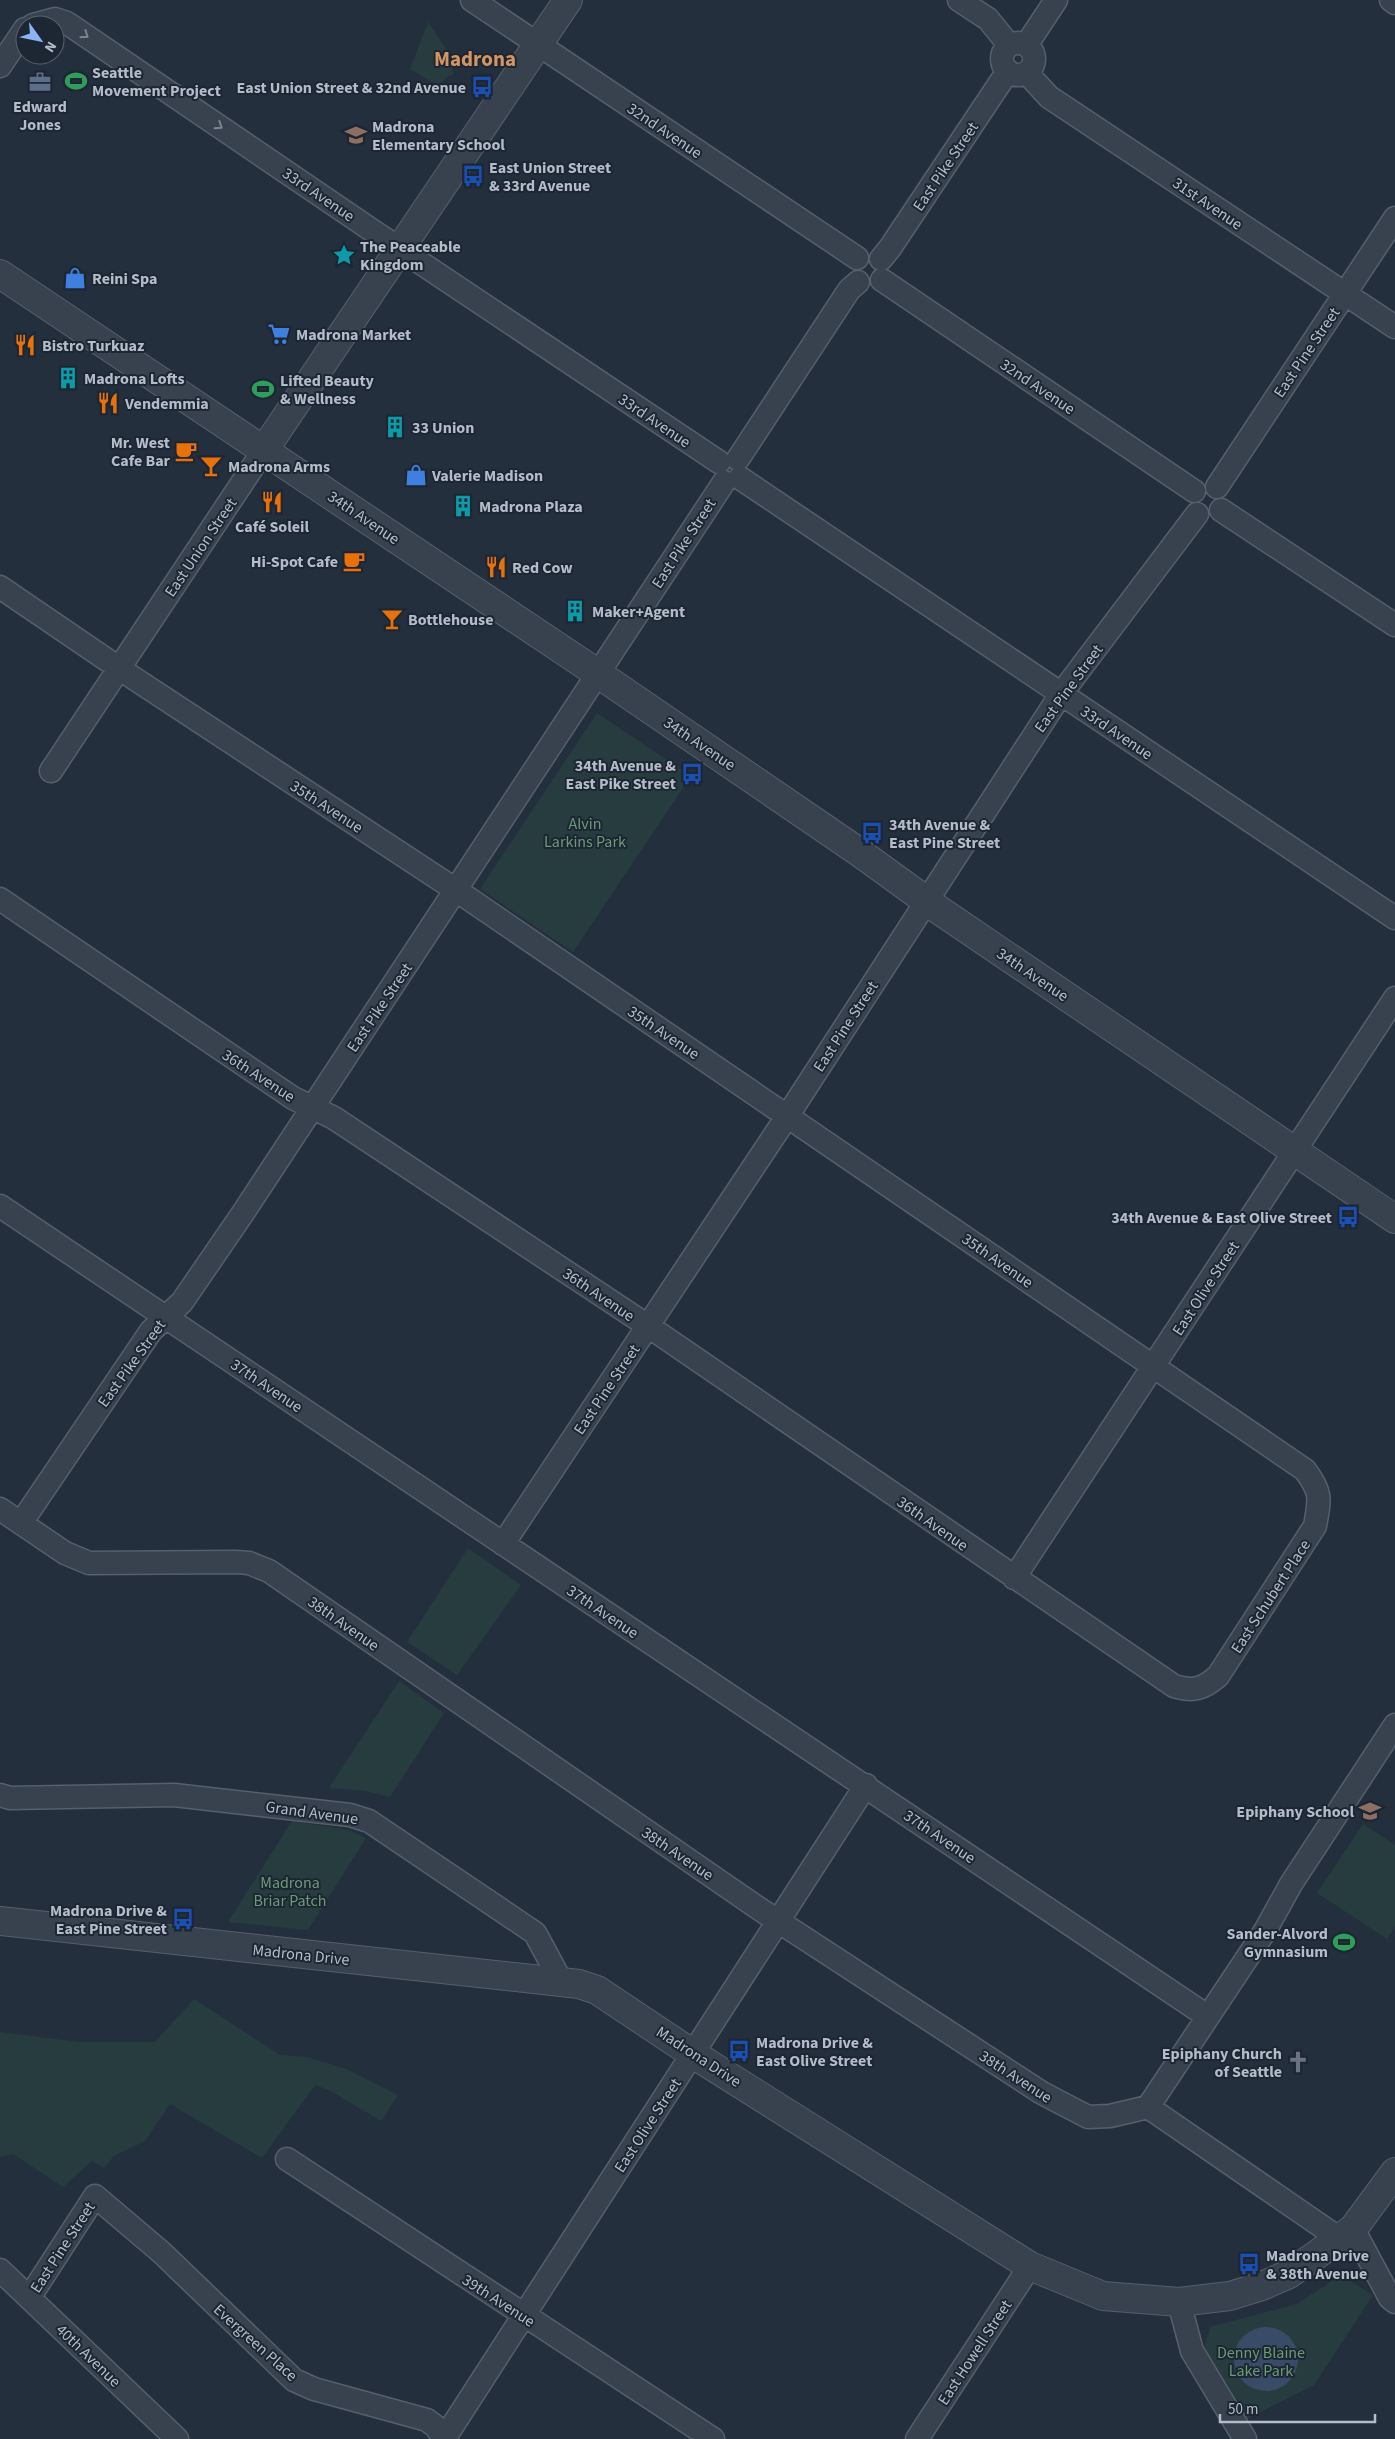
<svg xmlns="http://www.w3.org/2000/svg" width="1395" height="2439" viewBox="0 0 1395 2439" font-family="'Source Sans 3',sans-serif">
  <rect width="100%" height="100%" fill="#242f3e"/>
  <path fill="#263c3f" d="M428,22l17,25 9,27 -8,4 -8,8 -28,-17z
    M597,713l94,63 -118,176 -93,-63z
    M468,1548l53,37 -64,90 -50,-33z
    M399,1681l45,32 -54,84 -25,-6 -36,-3z
    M292,1821l57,9 17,8 -58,92 -80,-8z
    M1363,1824l32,21v82l-8,12 -70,-46z
    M194,1999l86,56 27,2 39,12 52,26 -17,26 -50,-30 -16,-6 -53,73 -92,-54 -25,37 -31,15 -10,12 -12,-7 -29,26 -50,-33 -13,3v-125l80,10h75z
    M1341,2275l32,20 -59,90 -69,35 -44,-63 9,-30 87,-23z"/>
  <path fill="#394c67" d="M1234 2359a32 32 0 1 1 64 0a32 32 0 1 1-64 0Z"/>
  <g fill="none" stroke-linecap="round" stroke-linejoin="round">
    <g stroke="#565f6c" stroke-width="25">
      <path id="minor" d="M472,0l385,258
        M959,0l29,19 21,26
        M1391,0l4,3
        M33,25l22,-6 12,4 306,208 346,231
        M1002 59a16 16 0 1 1 32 0a16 16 0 1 1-32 0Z
        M1027,44l29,-44
        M0,66l25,-37
        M1027,73l22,24 346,230
        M881,259l9,-11 118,-177
        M882,280l312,211
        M738,459l111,-169 9,-8
        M740,478l655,440
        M1217,487l178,-269
        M1221,510l174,115
        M0,587l135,92 321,211 849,580c17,23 15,28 10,56l-97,150c-15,13 -25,16 -44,10l-526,-360 -314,-208 -41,-20 -293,-199
        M51,771l213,-321
        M0,1206l1207,810
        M0,1509l65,44 24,10 147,-1 13,1 20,8 492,339 281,183 46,24 22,-1 38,-9 192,132
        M21,1523l130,-192 31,-29 61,-89 481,-731
        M503,1544l285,-429 273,-421 136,-180
        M1014,1578l381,-580
        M0,1795l10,3 164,-3 176,20 19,6 166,112 27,50
        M1148,2107l117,-176 26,-47 104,-159
        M287,2159l426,280
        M1353,2229l37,69 5,4
        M0,2270l177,169
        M29,2298l66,-102 66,56 133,128 20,9 113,31 8,6 10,13
        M1179,2302l13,49 53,88
        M444,2439l422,-654
        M917,2439l113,-173"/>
    </g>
    <g stroke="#565f6c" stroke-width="30">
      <path id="tertiary" d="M0,274l597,399 262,179 80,58 456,309
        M264,450l304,-450
        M0,1921l579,63 18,6 96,64 337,212 73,30 76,6 51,-6 32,-10 27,-12 64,-45 42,-57"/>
    </g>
    <use href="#minor" stroke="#38414e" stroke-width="22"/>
    <use href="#tertiary" stroke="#38414e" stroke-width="28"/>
  </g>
  <defs><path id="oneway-chevron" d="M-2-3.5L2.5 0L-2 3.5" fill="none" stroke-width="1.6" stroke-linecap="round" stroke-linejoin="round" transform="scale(1.25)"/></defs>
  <g stroke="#7c8592">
    <use href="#oneway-chevron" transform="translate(85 35) rotate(34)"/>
    <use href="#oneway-chevron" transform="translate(219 126) rotate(34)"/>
  </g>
  <defs>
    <g id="stadium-bare" transform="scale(1.725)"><path d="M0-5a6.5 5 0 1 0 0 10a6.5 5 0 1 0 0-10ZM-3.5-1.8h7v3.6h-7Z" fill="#2e9e5b" stroke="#1d2633" stroke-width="2.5" paint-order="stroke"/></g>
    <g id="office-bare" transform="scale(1.725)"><path d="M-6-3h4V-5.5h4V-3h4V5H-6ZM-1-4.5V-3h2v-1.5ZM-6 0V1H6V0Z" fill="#5c6f8a" stroke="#1d2633" stroke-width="2.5" paint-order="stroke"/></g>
    <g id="bus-bare" transform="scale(1.725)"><path d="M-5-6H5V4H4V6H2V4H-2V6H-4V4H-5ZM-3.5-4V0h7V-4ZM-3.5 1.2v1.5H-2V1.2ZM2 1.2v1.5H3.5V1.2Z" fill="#1a4fb4" stroke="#1d2633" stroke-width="2.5" paint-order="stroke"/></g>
    <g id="school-bare" transform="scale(1.725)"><path d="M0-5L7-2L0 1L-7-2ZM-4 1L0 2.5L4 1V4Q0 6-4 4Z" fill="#8d6e63" stroke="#1d2633" stroke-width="2.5" paint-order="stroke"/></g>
    <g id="sight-bare" transform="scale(1.725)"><path d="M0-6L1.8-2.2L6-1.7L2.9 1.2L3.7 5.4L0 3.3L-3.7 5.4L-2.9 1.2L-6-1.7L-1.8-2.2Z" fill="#0f9aa8" stroke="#1d2633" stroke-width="2.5" paint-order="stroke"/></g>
    <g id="shop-bare" transform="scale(1.725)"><path d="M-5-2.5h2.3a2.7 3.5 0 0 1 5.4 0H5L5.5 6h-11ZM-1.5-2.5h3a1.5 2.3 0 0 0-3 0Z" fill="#3f7fe0" stroke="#1d2633" stroke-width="2.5" paint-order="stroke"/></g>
    <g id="supermarket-bare" transform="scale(1.725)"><path d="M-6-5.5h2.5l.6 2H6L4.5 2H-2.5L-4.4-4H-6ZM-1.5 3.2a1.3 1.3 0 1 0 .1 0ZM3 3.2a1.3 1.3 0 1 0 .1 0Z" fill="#3f7fe0" stroke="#1d2633" stroke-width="2.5" paint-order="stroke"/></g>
    <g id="restaurant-bare" transform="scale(1.725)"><path d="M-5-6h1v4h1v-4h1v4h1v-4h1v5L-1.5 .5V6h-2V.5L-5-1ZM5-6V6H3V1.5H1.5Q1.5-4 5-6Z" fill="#e8710a" stroke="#1d2633" stroke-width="2.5" paint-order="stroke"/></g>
    <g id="building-bare" transform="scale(1.725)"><path d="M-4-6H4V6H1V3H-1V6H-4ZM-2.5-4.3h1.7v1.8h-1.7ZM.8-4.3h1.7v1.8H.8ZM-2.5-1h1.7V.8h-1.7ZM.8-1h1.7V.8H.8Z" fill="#0f9aa8" stroke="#1d2633" stroke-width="2.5" paint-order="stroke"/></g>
    <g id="cafe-bare" transform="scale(1.725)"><path d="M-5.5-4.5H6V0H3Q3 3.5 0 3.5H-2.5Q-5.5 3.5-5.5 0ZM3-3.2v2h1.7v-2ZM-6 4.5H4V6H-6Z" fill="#e8710a" stroke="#1d2633" stroke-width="2.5" paint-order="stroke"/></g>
    <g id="bar-bare" transform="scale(1.725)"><path d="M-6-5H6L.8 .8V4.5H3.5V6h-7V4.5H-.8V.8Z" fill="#e8710a" stroke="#1d2633" stroke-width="2.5" paint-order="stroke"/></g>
    <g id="church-bare" transform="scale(1.725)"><path d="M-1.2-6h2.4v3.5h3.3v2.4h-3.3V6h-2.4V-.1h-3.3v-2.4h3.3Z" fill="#6b7280" stroke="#1d2633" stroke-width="2.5" paint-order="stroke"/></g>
  </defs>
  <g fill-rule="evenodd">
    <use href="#stadium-bare" x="76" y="81"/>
    <use href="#office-bare" x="40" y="82"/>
    <use href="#bus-bare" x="482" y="87"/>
    <use href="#school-bare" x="356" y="135"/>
    <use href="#bus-bare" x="473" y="176"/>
    <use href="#sight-bare" x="344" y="255"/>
    <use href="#shop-bare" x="75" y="278"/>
    <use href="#supermarket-bare" x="279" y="334"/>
    <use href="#restaurant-bare" x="25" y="345"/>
    <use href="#building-bare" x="68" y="378"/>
    <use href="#stadium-bare" x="263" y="389"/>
    <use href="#restaurant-bare" x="108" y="403"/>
    <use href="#building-bare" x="395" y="427"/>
    <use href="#cafe-bare" x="186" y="451"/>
    <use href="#bar-bare" x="211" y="466"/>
    <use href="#shop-bare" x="416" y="475"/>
    <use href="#restaurant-bare" x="272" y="502"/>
    <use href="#building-bare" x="463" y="506"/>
    <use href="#cafe-bare" x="354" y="561"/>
    <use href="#restaurant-bare" x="496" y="567"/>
    <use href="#building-bare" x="575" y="611"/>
    <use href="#bar-bare" x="392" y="619"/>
    <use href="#bus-bare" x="692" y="774"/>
    <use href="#bus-bare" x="872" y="833"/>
    <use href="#bus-bare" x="1348" y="1217"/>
    <use href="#school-bare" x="1370" y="1811"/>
    <use href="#bus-bare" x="183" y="1919"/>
    <use href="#stadium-bare" x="1344" y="1942"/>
    <use href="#bus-bare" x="739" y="2051"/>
    <use href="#church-bare" x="1298" y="2062"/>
    <use href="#bus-bare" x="1249" y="2264"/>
  </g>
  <g text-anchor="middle" stroke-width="4" stroke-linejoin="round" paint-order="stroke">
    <g font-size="16" font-weight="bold" fill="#b4bcc9" stroke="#1d2633" text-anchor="start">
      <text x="92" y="78">Seattle<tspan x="92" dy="18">Movement Project</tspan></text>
      <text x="466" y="93" text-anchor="end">East Union Street &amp; 32nd Avenue</text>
      <text x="40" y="112" text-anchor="middle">Edward<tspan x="40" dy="18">Jones</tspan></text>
      <text x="372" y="132">Madrona<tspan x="372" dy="18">Elementary School</tspan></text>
      <text x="489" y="173">East Union Street<tspan x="489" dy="18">&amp; 33rd Avenue</tspan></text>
      <text x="360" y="252">The Peaceable<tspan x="360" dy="18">Kingdom</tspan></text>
      <text x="92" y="284">Reini Spa</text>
      <text x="296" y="340">Madrona Market</text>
      <text x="42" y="351">Bistro Turkuaz</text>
      <text x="84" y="384">Madrona Lofts</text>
      <text x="280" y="386">Lifted Beauty<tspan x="280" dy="18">&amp; Wellness</tspan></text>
      <text x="125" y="409">Vendemmia</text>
      <text x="412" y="433">33 Union</text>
      <text x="170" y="448" text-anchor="end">Mr. West<tspan x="170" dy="18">Cafe Bar</tspan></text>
      <text x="228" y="472">Madrona Arms</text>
      <text x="432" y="481">Valerie Madison</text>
      <text x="479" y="512">Madrona Plaza</text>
      <text x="272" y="532" text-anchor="middle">Café Soleil</text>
      <text x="338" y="567" text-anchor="end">Hi-Spot Cafe</text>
      <text x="512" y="573">Red Cow</text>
      <text x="592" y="617">Maker+Agent</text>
      <text x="408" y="625">Bottlehouse</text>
      <text x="676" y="771" text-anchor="end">34th Avenue &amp;<tspan x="676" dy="18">East Pike Street</tspan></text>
      <text x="889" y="830">34th Avenue &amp;<tspan x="889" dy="18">East Pine Street</tspan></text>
      <text x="1332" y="1223" text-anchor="end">34th Avenue &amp; East Olive Street</text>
      <text x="1354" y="1817" text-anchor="end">Epiphany School</text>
      <text x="167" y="1916" text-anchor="end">Madrona Drive &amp;<tspan x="167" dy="18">East Pine Street</tspan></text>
      <text x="1328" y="1939" text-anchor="end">Sander-Alvord<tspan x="1328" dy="18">Gymnasium</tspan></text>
      <text x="756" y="2048">Madrona Drive &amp;<tspan x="756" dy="18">East Olive Street</tspan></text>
      <text x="1282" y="2059" text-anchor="end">Epiphany Church<tspan x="1282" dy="18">of Seattle</tspan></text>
      <text x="1266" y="2261">Madrona Drive<tspan x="1266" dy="18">&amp; 38th Avenue</tspan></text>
    </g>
    <g font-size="16" fill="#b4bcc9" stroke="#1d2633">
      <text transform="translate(665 130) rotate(34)" y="6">32nd Avenue</text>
      <text transform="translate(945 166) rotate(-56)" y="6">East Pike Street</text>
      <text transform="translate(319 194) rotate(34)" y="6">33rd Avenue</text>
      <text transform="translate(1208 203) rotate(34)" y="6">31st Avenue</text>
      <text transform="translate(1306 352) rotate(-56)" y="6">East Pine Street</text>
      <text transform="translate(1038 386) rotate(34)" y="6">32nd Avenue</text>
      <text transform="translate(655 420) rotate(34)" y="6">33rd Avenue</text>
      <text transform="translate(364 517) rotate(34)" y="6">34th Avenue</text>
      <text transform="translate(683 543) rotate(-57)" y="6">East Pike Street</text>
      <text transform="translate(200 547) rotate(-56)" y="6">East Union Street</text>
      <text transform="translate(1068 688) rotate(-54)" y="6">East Pine Street</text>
      <text transform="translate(1117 732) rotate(34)" y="6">33rd Avenue</text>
      <text transform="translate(700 743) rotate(34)" y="6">34th Avenue</text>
      <text transform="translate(327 806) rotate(33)" y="6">35th Avenue</text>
      <text transform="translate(1033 974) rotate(34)" y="6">34th Avenue</text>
      <text transform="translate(379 1007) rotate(-56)" y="6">East Pike Street</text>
      <text transform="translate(845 1026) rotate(-57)" y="6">East Pine Street</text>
      <text transform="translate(664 1032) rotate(34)" y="6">35th Avenue</text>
      <text transform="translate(259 1075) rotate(33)" y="6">36th Avenue</text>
      <text transform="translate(998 1260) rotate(35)" y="6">35th Avenue</text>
      <text transform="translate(1205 1288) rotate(-57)" y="6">East Olive Street</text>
      <text transform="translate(599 1294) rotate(34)" y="6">36th Avenue</text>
      <text transform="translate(131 1363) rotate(-54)" y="6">East Pike Street</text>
      <text transform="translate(267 1385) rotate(34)" y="6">37th Avenue</text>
      <text transform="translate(606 1389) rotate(-56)" y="6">East Pine Street</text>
      <text transform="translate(933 1523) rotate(35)" y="6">36th Avenue</text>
      <text transform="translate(1270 1596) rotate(-57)" y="6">East Schubert Place</text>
      <text transform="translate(603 1611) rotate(34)" y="6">37th Avenue</text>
      <text transform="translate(344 1623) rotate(35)" y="6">38th Avenue</text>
      <text transform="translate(312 1812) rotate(8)" y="6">Grand Avenue</text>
      <text transform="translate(940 1836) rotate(34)" y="6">37th Avenue</text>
      <text transform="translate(678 1853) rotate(34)" y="6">38th Avenue</text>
      <text transform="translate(301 1954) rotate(6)" y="6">Madrona Drive</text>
      <text transform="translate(699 2056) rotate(33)" y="6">Madrona Drive</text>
      <text transform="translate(1016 2076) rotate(33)" y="6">38th Avenue</text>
      <text transform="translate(647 2125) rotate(-57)" y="6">East Olive Street</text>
      <text transform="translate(62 2247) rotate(-57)" y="6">East Pine Street</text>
      <text transform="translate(499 2300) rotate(33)" y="6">39th Avenue</text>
      <text transform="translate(256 2342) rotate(42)" y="6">Evergreen Place</text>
      <text transform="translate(974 2352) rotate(-57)" y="6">East Howell Street</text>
      <text transform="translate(89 2355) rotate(44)" y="6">40th Avenue</text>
    </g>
    <g font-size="16" fill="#6b9a76" stroke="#1d2633">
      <text x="585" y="829">Alvin<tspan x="585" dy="18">Larkins Park</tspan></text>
      <text x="290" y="1888">Madrona<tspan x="290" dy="18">Briar Patch</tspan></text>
      <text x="1261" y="2358">Denny Blaine<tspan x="1261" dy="18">Lake Park</tspan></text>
    </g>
    <g font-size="21" font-weight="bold" fill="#d59563" stroke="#1d2633">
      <text x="475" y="66">Madrona</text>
    </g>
  </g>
  <g transform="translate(40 40) rotate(123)"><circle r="24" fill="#1d2633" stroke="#59626f"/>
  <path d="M0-4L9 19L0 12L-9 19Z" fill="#8ab4f8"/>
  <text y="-8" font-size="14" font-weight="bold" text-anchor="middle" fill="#b4bcc9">N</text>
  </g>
  <path d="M1220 2414v8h155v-8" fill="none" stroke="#b4bcc9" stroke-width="2.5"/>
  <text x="1228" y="2414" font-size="15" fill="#b4bcc9" stroke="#1d2633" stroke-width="4" paint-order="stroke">50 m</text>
</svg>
